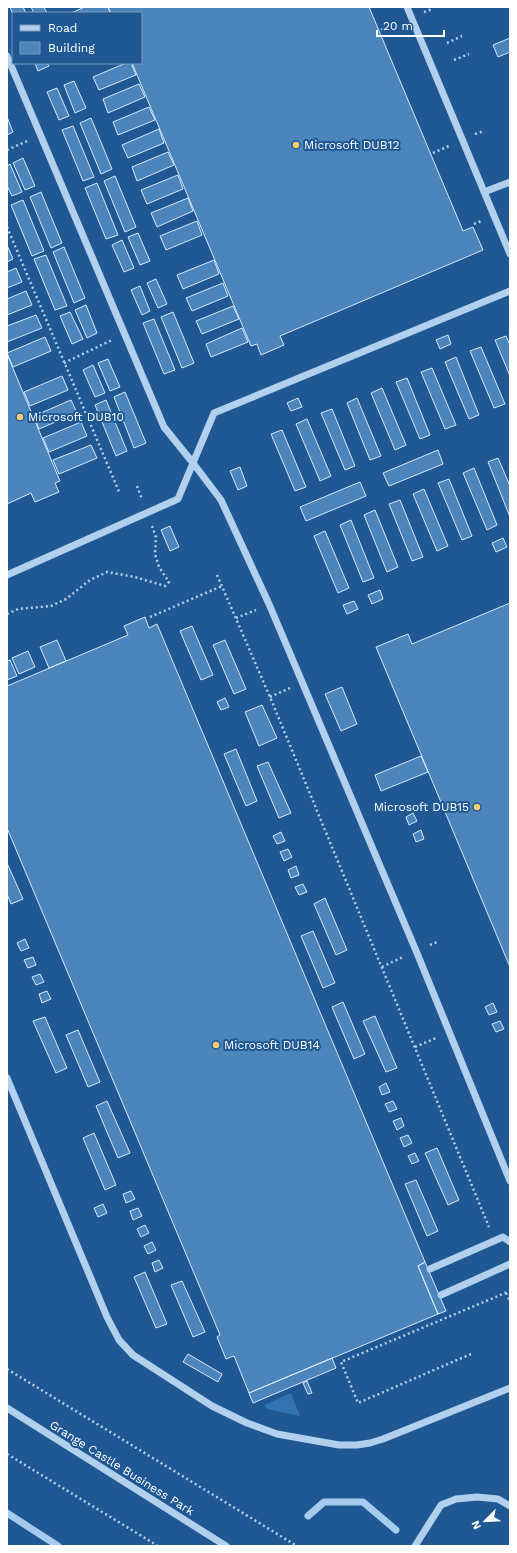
<svg xmlns="http://www.w3.org/2000/svg" width="517" height="1553" viewBox="0 0 517 1553" font-family="'Work Sans',sans-serif">
  <rect width="100%" height="100%" fill="#1f5893"/>
  <path fill="#3373b1" d="M291,1393l9,23 -33,-7 -3,-4z"/>
  <g fill="none" stroke-linecap="round" stroke-linejoin="round">
    <path stroke="#a5ccef" stroke-width="7" d="M7,1513l51,33
      M308,1516l16,-14h39l33,28"/>
  </g>
  <path fill="#4c84bc" stroke="#d7e9fa" d="M10,7h13l3,6h-13v2z
    M31,7h13l3,6h-13z
    M85,7h23l2,6h-39z
    M108,7h261l94,224 10,-4 10,23 -203,86 4,9 -23,10 -4,-11 -6,2 -119,-283h9v-50h-30z
    M510,38v14l-12,5 -5,-12z
    M35,63h12l2,3 -11,5z
    M126,63h5l5,12 -37,15 -6,-13z
    M74,81l12,27 -11,5 -11,-28z
    M139,84l6,13 -37,16 -5,-14z
    M57,88l12,28 -10,4 -12,-28z
    M149,107l6,13 -37,15 -5,-13z
    M7,117l6,15 -6,3z
    M91,118l21,51 -11,5 -21,-51z
    M73,126l21,51 -11,4 -21,-51z
    M159,129l5,14 -36,15 -6,-13z
    M168,152l6,13 -37,16 -5,-14z
    M23,158l12,28 -10,4 -12,-27z
    M10,164l12,28 -10,4 -5,-10v-20z
    M178,175l5,14 -36,15 -6,-14z
    M115,176l21,51 -11,5 -21,-51z
    M97,183l21,52 -12,4 -21,-51z
    M41,192l21,51 -11,5 -21,-51z
    M188,198l5,13 -36,16 -6,-14z
    M23,200l21,51 -12,5 -21,-51z
    M197,221l5,14 -36,15 -6,-14z
    M138,233l12,28 -10,4 -12,-28z
    M122,240l12,28 -10,4 -12,-27z
    M7,245l6,14 -6,3z
    M64,247l21,51 -11,5 -21,-51z
    M46,255l21,51 -12,4 -21,-51z
    M214,260l5,14 -36,15 -6,-14z
    M16,268l6,14 -15,6v-16z
    M156,279l11,25 -9,4 -11,-25z
    M223,283l5,13 -36,15 -6,-13z
    M140,286l10,25 -8,4 -11,-25z
    M26,291l6,14 -25,10v-16z
    M86,305l11,28 -10,5 -12,-28z
    M233,306l6,13 -37,15 -6,-13z
    M70,312l13,27 -11,5 -12,-28z
    M173,312l21,51 -12,5 -21,-51z
    M36,315l6,13 -35,14v-16z
    M154,319l21,51 -11,4 -21,-51z
    M242,328l6,14 -37,15 -5,-13z
    M448,335l3,9 -11,5 -4,-9z
    M506,336l4,9v31l-15,-36z
    M45,337l6,14 -38,16 -6,-14z
    M481,347l24,57 -11,4 -24,-57z
    M7,354l53,127 -5,2 4,9 -24,10 -4,-9 -24,11z
    M456,357l23,58 -10,4 -24,-57z
    M108,359l12,28 -10,4 -12,-28z
    M93,365l12,28 -10,4 -12,-27z
    M432,368l24,57 -11,4 -24,-57z
    M62,376l6,14 -38,16 -6,-14z
    M407,378l23,57 -10,4 -24,-57z
    M382,388l24,57 -11,5 -24,-57z
    M125,392l21,51 -12,5 -20,-51z
    M298,398l4,9 -11,4 -4,-8z
    M357,398l24,58 -11,4 -23,-57z
    M71,400l6,13 -38,16 -5,-13z
    M106,400l21,51 -11,5 -21,-51z
    M332,409l23,57 -10,4 -24,-57z
    M307,419l24,57 -11,5 -24,-57z
    M81,422l6,14 -38,16 -6,-14z
    M282,430l24,57 -11,4 -24,-57z
    M91,445l6,13 -38,16 -6,-14z
    M438,450l5,14 -54,22 -6,-13z
    M498,458l12,28v31l-22,-55z
    M240,467l7,19 -9,4 -8,-19z
    M474,468l23,57 -10,5 -24,-57z
    M449,479l23,57 -10,4 -24,-57z
    M360,482l6,14 -60,25 -6,-14z
    M424,489l24,57 -11,5 -24,-57z
    M400,500l23,57 -11,4 -23,-57z
    M375,510l23,57 -11,5 -23,-57z
    M351,520l23,58 -11,4 -23,-57z
    M170,526l9,21 -9,4 -9,-21z
    M325,531l24,57 -11,5 -24,-57z
    M503,538l4,9 -11,5 -4,-9z
    M380,590l3,9 -11,5 -4,-9z
    M354,601l4,8 -11,5 -4,-9z
    M510,603v364l-134,-320 32,-13 4,10z
    M145,617l4,11 8,-4 268,638 -7,4 20,48 -189,79 -15,-37 -8,3 -9,-22 3,-2 -213,-507v-142l121,-51 -4,-9z
    M192,626l21,49 -12,5 -21,-49z
    M57,640l9,21 -17,7 -9,-21z
    M225,640l21,49 -12,5 -21,-49z
    M28,651l7,16 -16,7 -7,-16z
    M10,660l7,16 -10,4v-19z
    M342,687l15,37 -16,7 -16,-37z
    M225,698l4,9 -8,3 -4,-8z
    M262,705l15,33 -18,8 -14,-34z
    M236,749l21,52 -11,5 -22,-52z
    M421,756l7,16 -47,19 -6,-16z
    M268,762l23,51 -12,5 -22,-52z
    M413,813l4,8 -8,4 -3,-8z
    M421,830l3,9 -8,3 -3,-8z
    M281,832l4,9 -8,3 -4,-8z
    M288,849l4,8 -8,4 -4,-9z
    M7,863l16,36 -12,5 -4,-10z
    M296,866l3,9 -8,3 -3,-8z
    M303,884l4,8 -8,3 -4,-8z
    M325,898l22,52 -11,5 -22,-51z
    M313,931l22,52 -12,5 -22,-52z
    M25,939l4,9 -8,3 -4,-8z
    M33,957l3,8 -8,3 -4,-8z
    M40,974l4,8 -8,3 -4,-8z
    M47,991l4,8 -9,4 -3,-9z
    M343,1002l22,52 -11,5 -22,-52z
    M493,1003l4,9 -8,3 -4,-8z
    M375,1016l22,52 -11,4 -23,-51z
    M45,1017l22,51 -11,5 -23,-52z
    M500,1021l4,8 -8,3 -4,-8z
    M78,1030l22,52 -12,5 -22,-52z
    M386,1083l4,9 -8,3 -3,-8z
    M107,1101l23,52 -12,5 -22,-52z
    M393,1101l4,8 -8,3 -4,-8z
    M401,1118l3,8 -7,4 -4,-9z
    M94,1133l22,52 -11,5 -22,-52z
    M408,1135l4,8 -8,4 -4,-9z
    M437,1148l22,52 -11,5 -23,-52z
    M415,1153l4,8 -7,3 -4,-8z
    M416,1180l22,51 -11,5 -22,-52z
    M131,1191l4,8 -9,4 -3,-9z
    M103,1204l4,9 -9,4 -4,-9z
    M138,1208l4,8 -9,4 -3,-9z
    M145,1225l4,8 -8,4 -4,-8z
    M152,1242l4,8 -8,4 -4,-8z
    M159,1260l4,8 -8,4 -3,-9z
    M425,1262l21,49 -8,3 -20,-48z
    M145,1272l22,52 -11,4 -22,-51z
    M182,1281l23,51 -12,5 -22,-52z
    M188,1354l34,20 -4,8 -35,-20z
    M332,1358l4,10 -83,35 -4,-10z
    M307,1381l5,12 -4,1 -5,-11z"/>
  <g fill="none" stroke-linecap="round" stroke-linejoin="round">
    <path stroke="#b1d0ee" stroke-width="2.5" stroke-dasharray="2 3" stroke-linecap="butt" d="M424,12l8,-3
      M381,30l16,-7
      M447,43l15,-7
      M454,60l15,-6
      M475,134l9,-3
      M7,150l20,-9
      M433,153l16,-7
      M474,224l7,-3
      M7,227l113,267
      M64,363l48,-23
      M137,486l5,13
      M217,575l53,122 219,530
      M7,614l11,-5 33,-3 15,-7 24,-19 17,-8 28,5 30,9 4,-4 -10,-15 -4,-13 1,-17 -4,-11
      M150,617l72,-31
      M236,618l20,-8
      M270,697l20,-9
      M430,945l7,-3
      M382,967l21,-10
      M415,1047l21,-9
      M506,1293l4,8
      M471,1354l-113,49 -17,-41 169,-71
      M7,1369l290,177
      M7,1454l151,92"/>
    <path stroke="#b1d0ee" stroke-width="7" d="M407,7l103,247
      M7,56l157,371 29,36 -15,36 -171,76
      M484,192l26,-10
      M510,291l-296,122 -21,50 28,37 48,104 148,349 93,228
      M7,1078l100,239 12,23 14,15 79,51 35,17 30,11 62,11h18l13,-2 13,-4 127,-51
      M430,1269l73,-32 7,5
      M441,1295l69,-31
      M7,1408l219,138
      M415,1546l26,-41 15,-6 21,-2 21,2 12,7"/>
  </g>
  <g fill="#fccc72" stroke="#1f5893" stroke-width="1.5">
    <circle cx="296" cy="145" r="4"/>
    <circle cx="20" cy="417" r="4"/>
    <circle cx="477" cy="807" r="4"/>
    <circle cx="216" cy="1045" r="4"/>
  </g>
  <g text-anchor="middle" stroke-width="4" stroke-linejoin="round" paint-order="stroke">
    <g font-size="12" fill="#fff" stroke="#1f5893" text-anchor="start">
      <text x="304" y="149">Microsoft DUB12</text>
      <text x="28" y="421">Microsoft DUB10</text>
      <text x="469" y="811" text-anchor="end">Microsoft DUB15</text>
      <text x="224" y="1049">Microsoft DUB14</text>
    </g>
    <g font-size="12" fill="#fff" stroke="#1f5893">
      <text transform="translate(122 1468) rotate(32)" y="4">Grange Castle Business Park</text>
    </g>
  </g>
  <rect width="517" height="1553" fill="none" stroke="#ffffff" stroke-width="16"/>
  <rect x="12" y="12" width="130" height="52" fill="#1f5893" stroke="#799bbe"/>
  <rect x="20" y="25" width="20" height="6" fill="#b1d0ee" stroke="#799bbe"/>
  <text x="48" y="32" font-size="12" fill="#ffffff">Road</text>
  <rect x="20" y="42" width="20" height="12" fill="#4c84bc" stroke="#799bbe"/>
  <text x="48" y="52" font-size="12" fill="#ffffff">Building</text>
  <g transform="translate(485 1521) rotate(246)" stroke="#1f5893" stroke-width="3" paint-order="stroke">
  <path d="M0-3L7 15L0 10L-7 15Z" fill="#ffffff"/>
  <text y="-6" font-size="11" font-weight="bold" text-anchor="middle" fill="#ffffff">N</text>
  </g>
  <path d="M377 30v6h67v-6" fill="none" stroke="#ffffff" stroke-width="2"/>
  <text x="383" y="30" font-size="12" fill="#ffffff" stroke="#1f5893" stroke-width="3" paint-order="stroke">20 m</text>
</svg>
